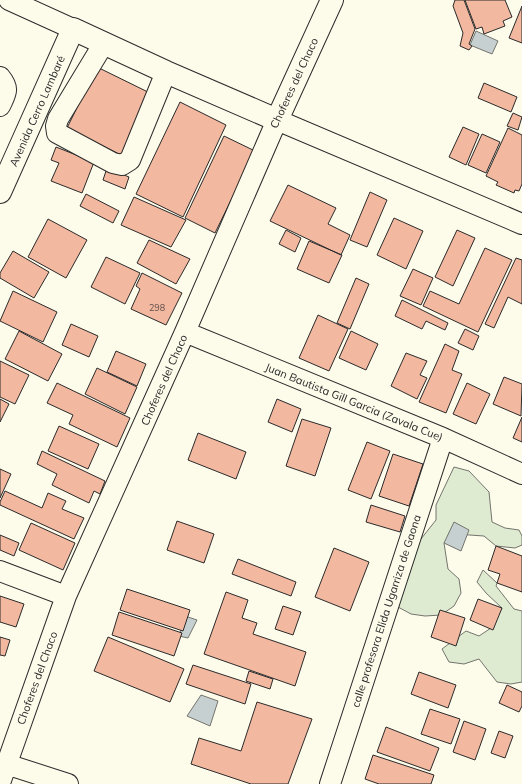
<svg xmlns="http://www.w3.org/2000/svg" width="522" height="784" viewBox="0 0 522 784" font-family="Mulish,sans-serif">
  <rect width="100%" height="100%" fill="#fdfbea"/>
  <path fill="#deebd1" stroke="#74746e" d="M454,467l15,4 20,21 3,30 13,6 14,2 3,6v9l-7,3 -19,-2 -12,-10 -29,-2 -11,9 4,26 11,10 2,14 -7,13 -13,9 -16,1 -14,-2 -13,-7 19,-63 19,-24v-15z
    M483,570l14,13 -1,3 18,23 8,2v71l-11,2 -14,-2 -18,-23 -15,5 -15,-2 -7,-13 24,-18 13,5 12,-8 11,-20 -16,-15 -9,-11z"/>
  <path fill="#c7d0d0" stroke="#74746e" d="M476,31l22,10 -6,13 -22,-9z
    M454,522l15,8 -8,21 -17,-8z
    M185,616l12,4 -9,18 -9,-2z
    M201,695l17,6 -8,25 -23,-10z"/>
  <path fill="#f2b8a0" stroke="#2b2b2b" d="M455,0h9l11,29 -6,15 3,2 -3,4 -9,-4 3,-13 -10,-27z
    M465,0h40l7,17 -9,4 2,5 -21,8 -2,-7 -6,2z
    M522,6v37l-13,-5z
    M97,67l55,27 -29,62 -56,-28z
    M484,83l33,14 -6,15 -33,-14z
    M180,102l46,23 -43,92 -47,-23z
    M513,113l9,4 -4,13 -11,-4z
    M463,127l16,7 -13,31 -17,-8z
    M508,128l14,7v49l-3,7 -4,-1 -1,3 -18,-8 2,-3 -12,-6z
    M482,134l18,8 -14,31 -18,-8z
    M224,136l31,15 -40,82 -30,-15z
    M56,147l38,15 -12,31 -31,-12 8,-18 -8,-3z
    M107,168l22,9 -4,12 -22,-9z
    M288,185l48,23 -8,16 22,11 -9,20 -71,-34z
    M370,192l17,8 -20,47 -17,-7z
    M86,194l33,17 -6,12 -33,-17z
    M134,197l52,23 -15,27 -50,-22z
    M394,218l29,13 -17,38 -29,-14z
    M48,219l39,21 -21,38 -38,-21z
    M286,230l15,8 -6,14 -16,-8z
    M457,230l18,8 -22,48 -18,-9z
    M149,240l41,19 -14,25 -39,-21z
    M309,241l33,14 -13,28 -32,-14z
    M485,248l27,12 -34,72 -55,-26 7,-15 29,13z
    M13,251l36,21 -15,26 -34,-20v-5z
    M106,257l34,16 -15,31 -34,-17z
    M516,258l6,2v44l-14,-7 -14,31 -9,-4z
    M413,269l20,9 -12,27 -21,-9z
    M142,273l40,20 -16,32 -35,-16 9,-20 -4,-3z
    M356,278l13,6 -19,45 -13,-6z
    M13,291l44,21 -14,30 -43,-21z
    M402,300l46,23 -3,7 -19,-9 -4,8 -27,-13z
    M318,315l30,14 -19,42 -30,-13z
    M71,324l27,12 -9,21 -27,-12z
    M465,329l14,7 -6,14 -15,-7z
    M19,331l43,23 -14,27 -43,-22z
    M351,331l27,13 -12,26 -27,-12z
    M445,344l14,7 -7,19 10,4 -16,39 -27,-11z
    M116,351l30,13 -9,22 -30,-14z
    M406,353l21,8 -7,14 7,3 -10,21 -26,-13z
    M0,361l29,14 -14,29 -15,-7z
    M97,368l40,19 -12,27 -40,-20z
    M504,377l18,7 -1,32 -28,-12z
    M57,383l73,35 -13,29 -48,-23 4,-9 -26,-12z
    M467,383l23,11 -14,30 -23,-10z
    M0,399l9,5 -9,18z
    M277,399l24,10 -9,23 -24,-10z
    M522,417v25l-9,-4z
    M302,419l29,9 -16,48 -29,-10z
    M59,426l40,18 -11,25 -40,-18z
    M198,433l48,19 -10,27 -48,-19z
    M367,442l23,9 -19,48 -23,-9z
    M42,451l63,30 -5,13 -6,-3 -5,12 -37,-18 5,-11 -20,-10z
    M393,454l30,10 -14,42 -30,-10z
    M0,469l11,5 -11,24z
    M5,491l37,17 6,-15 18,8 -4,8 22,9 -10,21 -74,-34v-3z
    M371,505l34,11 -5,16 -34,-10z
    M177,521l37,13 -10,29 -37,-13z
    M31,523l44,20 -12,27 -44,-20z
    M0,535l19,8 -5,13 -14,-6z
    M496,546l26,10v36l-25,-9 3,-9 -12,-4z
    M334,548l35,14 -19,49 -35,-14z
    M238,559l58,23 -5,14 -59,-22z
    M127,589l63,21 -7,21 -63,-21z
    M226,592l22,8 -6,18 15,5 -4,11 53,18 -11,34 -91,-32z
    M0,596l24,8 -8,23 -16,-5z
    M478,599l24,9 -9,22 -23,-10z
    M283,606l18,6 -8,23 -18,-6z
    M440,610l25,8 -9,28 -25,-9z
    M119,612l63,21 -8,23 -62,-21z
    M0,637l10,3 -5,16 -5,-1z
    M108,637l76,32 -14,33 -76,-31z
    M193,665l58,19 -6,20 -59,-20z
    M249,671l24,8 -3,10 -24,-8z
    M419,672l37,13 -8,23 -37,-14z
    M507,685l15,7v14l-3,6 -20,-9z
    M257,702l55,17 -24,65h-37l-60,-20 8,-26 42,13z
    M430,709l30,10 -9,25 -30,-10z
    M464,721l22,8 -11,31 -22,-8z
    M386,727l53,21 -9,23 -53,-19z
    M499,731l14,5 -8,22 -14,-5z
    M373,755l61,20 -3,9h-52l-14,-5z"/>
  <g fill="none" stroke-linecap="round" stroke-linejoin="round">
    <g stroke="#2b2b2b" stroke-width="22">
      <path id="minor" d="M9,0l64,29
        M104,43l-46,76 -2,7 1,7 56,30 9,2 8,-5 36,-88
        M0,77c10,12 6,16 0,29
        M185,332l258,106 79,36
        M0,571l66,25
        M6,764l62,20
        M0,783l66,-187 119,-264 92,-212 245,104
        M330,784l113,-346"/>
    </g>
    <g stroke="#2b2b2b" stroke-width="24">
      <path id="major" d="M0,192l73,-163 93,43 111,48 55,-120"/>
    </g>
    <use href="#minor" stroke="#fdfbea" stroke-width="20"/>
    <use href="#major" stroke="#fdfbea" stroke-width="22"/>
  </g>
  <g text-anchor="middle" stroke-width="3" stroke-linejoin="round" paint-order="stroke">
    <g font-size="9" fill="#5d4e48">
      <text x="157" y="311">298</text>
    </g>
    <g font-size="11" fill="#2b2b2b" stroke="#fdfbea">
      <text transform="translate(294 83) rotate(-65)" y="4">Choferes del Chaco</text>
      <text transform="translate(37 111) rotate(-66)" y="4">Avenida Cerro Lambaré</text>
      <text transform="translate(164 380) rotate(-66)" y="4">Choferes del Chaco</text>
      <text transform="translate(354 402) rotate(22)" y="4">Juan Bautista Gill Garcia (Zavala Cue)</text>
      <text transform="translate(386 611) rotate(-72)" y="4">calle profesora Elida Ugarriza de Gaona</text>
      <text transform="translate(37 678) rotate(-70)" y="4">Choferes del Chaco</text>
    </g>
  </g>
</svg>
